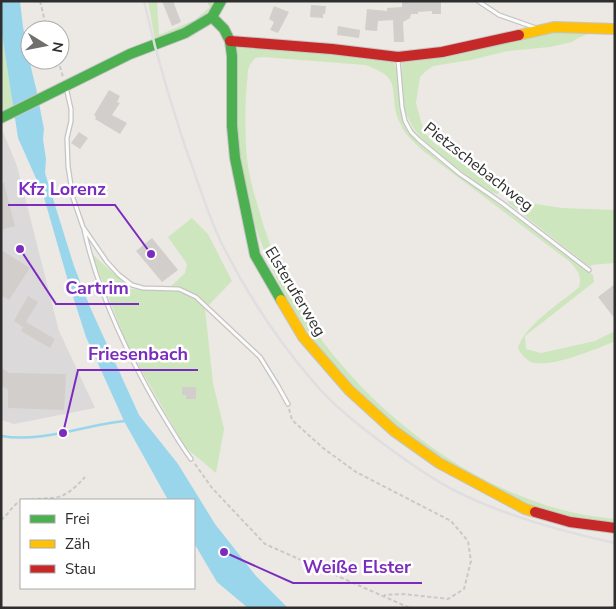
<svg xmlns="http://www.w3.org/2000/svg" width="616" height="609" viewBox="0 0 616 609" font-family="'Nunito Sans',sans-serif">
  <rect width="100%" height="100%" fill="#ece8e4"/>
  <path fill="#dcd9db" d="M1,127l16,39 42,165 36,77 -81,16 -13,-4z"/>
  <path fill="#cee6be" d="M148,1h9l2,34 36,-15 15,-13 -4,-6h4l4,4c-11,15 -41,30 -59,35z
    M1,28l12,77 -12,6z
    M561,30l30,3 -13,5 -6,4 -22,5 -42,4 -37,9 -38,6 -7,5 -6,6 -4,26 8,29 10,11 32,23 17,4 16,16 1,6 -3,2c-13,-4 -25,-15 -36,-23 -22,-16 -48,-34 -56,-61 -4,-14 -3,-32 -3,-47l2,-3z
    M239,43l150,17 5,3 3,8 5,43 3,9 9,13 27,25 152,114 1,7 -69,54 1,13 15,4 54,-12 20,-10v10c-18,8 -67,28 -84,21 -6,-3 -11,-9 -13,-14 7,-24 42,-44 61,-61 3,-12 -1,-16 -9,-25l-148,-112c-8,-8 -18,-16 -22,-27 -14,-30 7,-44 -35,-58l-102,-8 -8,1c-2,3 -5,6 -6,9 -2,4 -1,11 -2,15 -2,22 -2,42 -1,64 1,28 10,54 18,81 8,23 17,49 29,70 56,96 157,182 266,212 18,5 37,8 56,10v4c-30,-3 -68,-5 -93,-22 -26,-13 -53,-24 -78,-39 -107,-68 -179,-167 -204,-293 -8,-40 -5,-83 -5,-124z
    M510,200l52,8 53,2v53l-24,2v2l-5,-3 -79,-62z
    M192,218l16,16 24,47 -27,28 8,74 11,46 -8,44 -31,-26 -58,-102 -35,-91 39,35 35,2 19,-18 2,-9 -19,-27z"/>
  <path fill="#99d6ec" d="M1,1h19l3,26 9,45 4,16 8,41 -1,10 3,20 -1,14 29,93 16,41 49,108 39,49 37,60 41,52 32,32h-40l-31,-26 -23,-39v-43h-26l-44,-79 -38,-84 -18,-56 -25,-87 -25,-56 -17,-110z"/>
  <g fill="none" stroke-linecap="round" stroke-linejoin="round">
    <path stroke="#99d6ec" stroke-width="2.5" d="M1,436c43,7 82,-11 124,-15"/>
  </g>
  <path fill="#d1cecb" d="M162,1h11l8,21 -9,4z
    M402,1h39v13h-9v-3l-14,1v2h-7l-1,4 -7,4 1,20h-10l-1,-22 -15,1 -1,10 -12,-1 2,-21 20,2v-3l15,-1z
    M311,5l15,1 -1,8h-2v4l-13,-1z
    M274,6l15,6 -11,21 -8,-3 4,-8 -5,-3z
    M338,26l22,4 -1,8 -22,-3z
    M109,90l11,6 -3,6 3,1 -8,12 15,8 -7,11 -25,-15 1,-2 -2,-2z
    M79,132l9,6 -8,11 -9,-6z
    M1,183h3l11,43 -14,4z
    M152,238l26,32 -16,12 -26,-31z
    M1,250l29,18 -21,32 -8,-5z
    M615,284v35l-17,-22z
    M28,296l10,6 -12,20 29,17 -5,9 -29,-17 2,-4 -9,-6z
    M1,367l8,6 57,1 -2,36 -56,-2v-18l-7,-5z
    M182,387h14v12h-10v-4h-4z"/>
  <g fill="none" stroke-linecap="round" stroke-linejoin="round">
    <g stroke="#c5c4c5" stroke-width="5.5">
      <path id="lane" d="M478,1l21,14 37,13
        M398,60l4,47 3,14 6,11 8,8 41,34 42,29 87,67
        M66,87l5,22v12l-4,17 1,28 5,32 10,29 24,35 12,13 13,10 11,3 36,1 17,8 64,60 18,29 10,18
        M84,230c14,62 42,122 74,177 11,18 21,36 33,52"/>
    </g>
    <g stroke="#c5c4c5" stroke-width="12">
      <path id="fast" d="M212,17l12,12 6,12 2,15v70l3,32 20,97 26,45
        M1,118l129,-64 55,-21 27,-16 9,-16"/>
    </g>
    <g stroke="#c5c4c5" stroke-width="12">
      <path id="slow" d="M519,35l35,-8 61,2
        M281,300l22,37 46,53 45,41 45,32 86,46 10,3"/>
    </g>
    <g stroke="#c5c4c5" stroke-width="12">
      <path id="jam" d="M230,41l102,8 66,8 44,-5 77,-17
        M535,512l35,10 45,6"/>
    </g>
    <path stroke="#c9c9c8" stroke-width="2" stroke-dasharray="4 2.5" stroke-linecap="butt" d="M40,1l7,29
      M58,60l5,17
      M289,409l3,11 31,28 33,24 95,49 17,20 3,20 -7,28 -16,10 -44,-5 -20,1
      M195,464l17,24 53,56 145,64
      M24,500c33,-4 36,4 61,-23
      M1,520c8,-6 12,-16 20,-19"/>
    <use href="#lane" stroke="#fcfcfb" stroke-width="3"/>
    <use href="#fast" stroke="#4caf50" stroke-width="10"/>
    <use href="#slow" stroke="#ffc107" stroke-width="10"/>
    <use href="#jam" stroke="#c62828" stroke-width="10"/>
    <path stroke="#dfdfe1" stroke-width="2.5" d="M144,1c14,62 32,122 54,182 7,20 14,41 24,61 24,48 54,94 89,135 22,27 50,48 78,69 25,18 50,36 79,49 48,22 96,35 147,46"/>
  </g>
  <g text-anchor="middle" stroke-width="5" stroke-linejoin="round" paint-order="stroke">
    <g font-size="16" fill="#2e2e2e" stroke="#fff">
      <text transform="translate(479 166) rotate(38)" y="6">Pietzschebachweg</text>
      <text transform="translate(296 291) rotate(59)" y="6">Elsteruferweg</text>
    </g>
  </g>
  <path fill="none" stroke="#7b2cbf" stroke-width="2" d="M151 254L115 205H8M20 249L56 304H139M63 433L78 370H198M224 552L293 583H422"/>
  <g fill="#7b2cbf" stroke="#fff" stroke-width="2">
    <circle cx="151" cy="254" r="5"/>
    <circle cx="20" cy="249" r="5"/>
    <circle cx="63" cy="433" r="5"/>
    <circle cx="224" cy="552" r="5"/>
  </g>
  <g font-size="18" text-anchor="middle" font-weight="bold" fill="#7b2cbf" stroke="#fff" stroke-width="5" stroke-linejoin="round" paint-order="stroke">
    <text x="62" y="195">Kfz Lorenz</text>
    <text x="97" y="294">Cartrim</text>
    <text x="138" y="360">Friesenbach</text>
    <text x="357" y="573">Weiße Elster</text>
  </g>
  <rect width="616" height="609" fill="none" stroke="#2e2e2e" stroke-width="5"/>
  <rect x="20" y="499" width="175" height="90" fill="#ffffff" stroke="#ababab"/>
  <rect x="30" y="515" width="25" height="8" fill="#4caf50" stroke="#ababab"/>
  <text x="65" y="524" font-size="15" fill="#2e2e2e">Frei</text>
  <rect x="30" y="540" width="25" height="8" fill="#ffc107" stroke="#ababab"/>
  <text x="65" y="549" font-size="15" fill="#2e2e2e">Zäh</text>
  <rect x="30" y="565" width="25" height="8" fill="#c62828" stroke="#ababab"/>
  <text x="65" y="574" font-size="15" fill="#2e2e2e">Stau</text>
  <g transform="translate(45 45) rotate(100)"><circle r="24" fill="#ffffff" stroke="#ababab"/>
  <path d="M0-4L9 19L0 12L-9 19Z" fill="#706f6e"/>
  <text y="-8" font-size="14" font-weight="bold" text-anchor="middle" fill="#2e2e2e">N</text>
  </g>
</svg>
